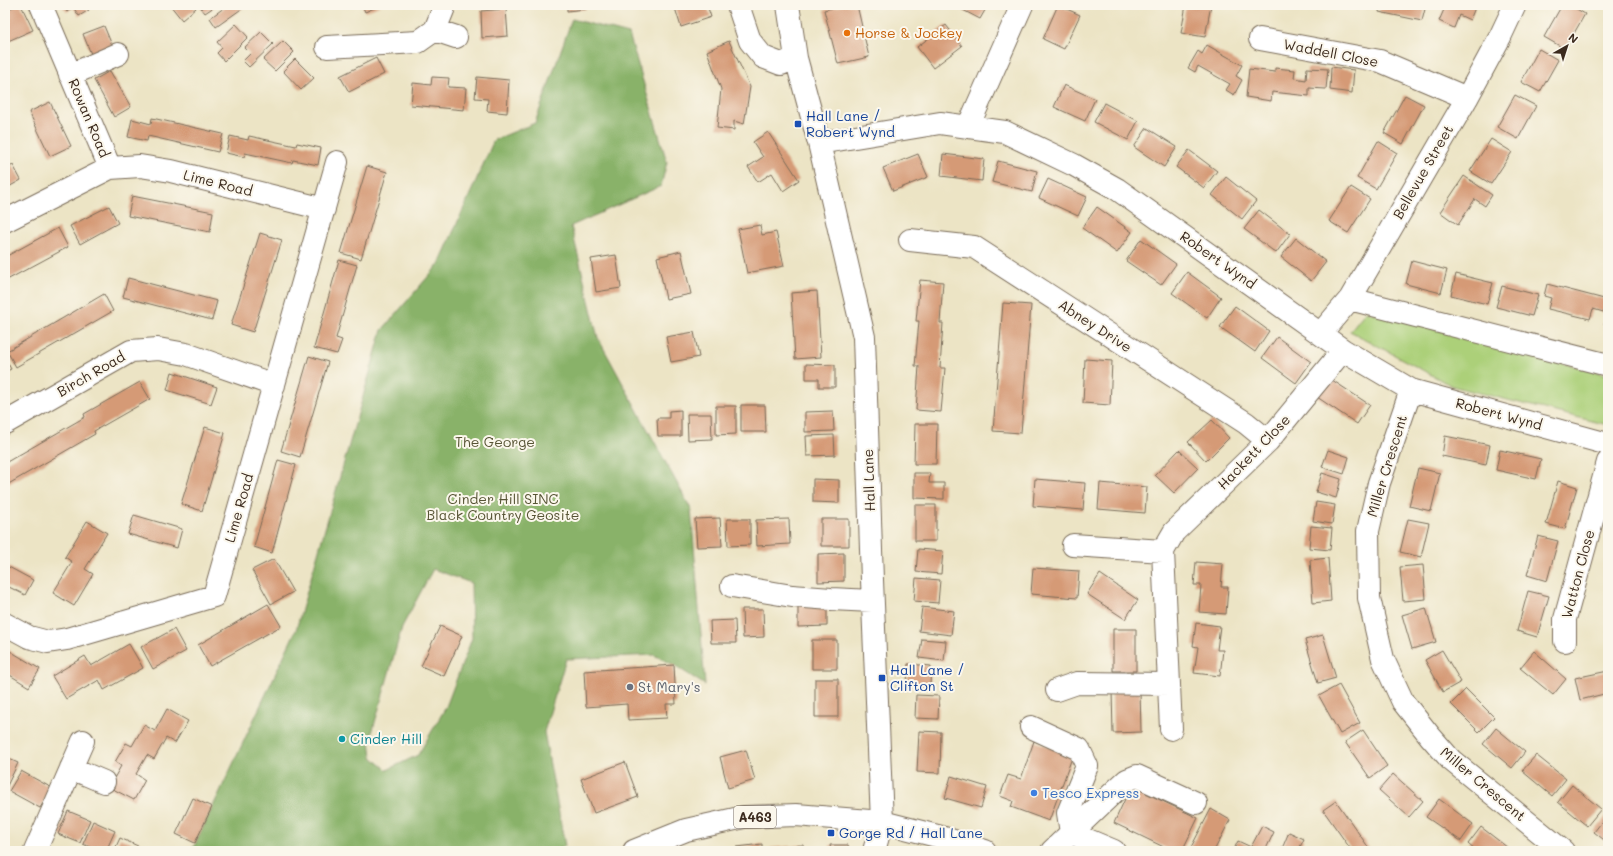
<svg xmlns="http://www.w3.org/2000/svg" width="1613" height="856" viewBox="0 0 1613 856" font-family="Mali,sans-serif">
  <rect width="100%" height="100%" fill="#fbf7ec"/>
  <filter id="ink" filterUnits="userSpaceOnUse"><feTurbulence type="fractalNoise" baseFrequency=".025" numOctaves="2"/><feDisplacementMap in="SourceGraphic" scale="8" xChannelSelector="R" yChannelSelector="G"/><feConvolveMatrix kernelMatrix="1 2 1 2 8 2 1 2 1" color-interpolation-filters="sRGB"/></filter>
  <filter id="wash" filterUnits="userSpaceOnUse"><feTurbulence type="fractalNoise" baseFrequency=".012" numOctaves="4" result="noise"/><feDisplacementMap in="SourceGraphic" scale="16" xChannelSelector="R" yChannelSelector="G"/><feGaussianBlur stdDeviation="0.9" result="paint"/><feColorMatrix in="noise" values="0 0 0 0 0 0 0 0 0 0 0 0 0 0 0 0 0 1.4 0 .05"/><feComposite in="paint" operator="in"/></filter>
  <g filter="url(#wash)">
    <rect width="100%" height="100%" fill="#ece4c5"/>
    <path fill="#acd079" stroke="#747d4c" d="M1366,311l242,64v50l-156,-39 -102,-55z"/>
    <path fill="#89b269" stroke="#626e44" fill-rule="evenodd" d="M572,19l57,15 38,128 -6,24 -90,40 27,112 93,171 14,176 -31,-20 -20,-10 -88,4 -22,73 21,114 -9,5h-364l104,-221 86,-300 57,-66 55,-124 41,-17zM433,569l38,14 1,55 -26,69 -28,48 -31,15 -15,-13 -2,-17 32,-113z"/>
    <g id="blocks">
      <path fill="#d59a76" d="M17,5h4l12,25 -25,11 -3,-5v-25z
        M62,5h24l3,5 -10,6 -6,-9 -6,5z
        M170,5h24l2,3 -14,12z
        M199,5h18l-12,8z
        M228,5h19l-31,22 -6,-9z
        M362,5h19l-16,7z
        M567,5h18l1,4 -19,2z
        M674,5h33l4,12 -30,10z
        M844,5h13l12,52 -31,7 -14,-54z
        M963,5h25l-8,14 -19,-10z
        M1058,5l22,10 -16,34 -21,-10z
        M1186,5h25l-6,32 -24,-4z
        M1354,5h15v4z
        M1380,5h46l-4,16 -43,-9z
        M1446,5h30l-6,15 -11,-5 -5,13 -15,-7z
        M1562,5h8l15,9 -20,35 -21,-12z
        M506,9l2,27 -26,2 -1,-27z
        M236,24l12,13 -24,24 -7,-8 5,-5 -5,-6z
        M946,25l16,21 -29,22 -16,-21z
        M104,26l10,24 -21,9 -10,-25z
        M261,32l12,12 -24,23 -6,-6 7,-7 -6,-6z
        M283,41l11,11 -19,19 -12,-11z
        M729,41l21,46 -6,37 -10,-3v9l-17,-2 4,-39 -14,-38z
        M1207,45l35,20 -6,11 6,4 -8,15 -8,-5 4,-6 -32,-18 -3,6 -7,-4 10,-17 4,3z
        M1539,49l19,11 -18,32 -19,-10z
        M376,58l8,16 -35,18 -9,-16z
        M295,59l19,19 -13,12 -18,-19z
        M1331,67l23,3 -2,23 -22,-3z
        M1275,68l20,2 -1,8 12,2 1,-12 21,1 -2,20 -17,-1v8l-37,-4 -1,9 -25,-4 3,-28 26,3z
        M110,71l21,36 -17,10 -20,-37z
        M432,77l17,1 -1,9 18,1 -2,22 -53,-5 2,-22 18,2z
        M477,77l32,3 -2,33 -20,-2 1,-12 -13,-1z
        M1064,85l31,14 -10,22 -31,-14z
        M1405,95l19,10 -21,39 -19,-11z
        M1515,95l21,11 -18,33 -21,-12z
        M50,102l21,44 -21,10 -21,-44z
        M1104,103l34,18 -10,19 -34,-18z
        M152,118l71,16 -5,18 -70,-16 -1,5 -19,-4 4,-18 19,5z
        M1147,128l30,19 -13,20 -30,-20z
        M768,132l31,48 -16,11 -11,-18 -14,9 -10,-15 15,-10 -10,-15z
        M230,136l18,4 1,-4 47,10 1,-3 24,5 -3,17 -25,-5 -1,3 -47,-10 -1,4 -18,-4z
        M1491,139l21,13 -21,32 -21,-13z
        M1378,141l19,12 -21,36 -19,-11z
        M1189,150l28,21 -13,17 -28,-21z
        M918,154l10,23 -35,14 -10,-23z
        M943,154l41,5 -2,22 -41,-5z
        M998,161l39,10 -5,21 -40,-10z
        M13,165l8,15 -16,9v-20z
        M367,166l20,6 -26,87 -20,-6z
        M1464,176l28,19 -7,11 -10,-7 -17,26 -18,-13z
        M1226,177l30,24 -14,18 -30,-24z
        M1048,179l39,18 -9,19 -39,-18z
        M1351,187l19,12 -22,34 -19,-12z
        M132,196l81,16 -3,20 -82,-16z
        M109,206l9,17 -38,21 -10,-18z
        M1097,207l35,25 -15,21 -35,-25z
        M1259,210l31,24 -14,19 -32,-24z
        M760,225l2,10 14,-3 8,34 -37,7 -9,-44z
        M58,228l10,19 -63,34v-24z
        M260,233l22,7 -29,92 -22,-7z
        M1296,238l30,24 -15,19 -30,-24z
        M1141,239l35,25 -15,21 -35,-24z
        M681,251l10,43 -25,5 -9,-42z
        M616,255l5,33 -25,4 -5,-33z
        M339,260l18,5 -21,73 6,2 -5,14 -23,-6z
        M1412,261l35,9 -6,23 -35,-9z
        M1187,272l34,25 -14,21 -35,-25z
        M1456,274l37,9 -6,21 -36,-9z
        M128,278l89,23 -5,19 -89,-23z
        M920,280l23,2 -3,41h3l-3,45h5l-4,44 -25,-2 3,-44h-4l4,-45h-3z
        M1547,284l61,16v26l-4,-1 3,-12 -14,-4 -3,10 -42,-10 3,-11 -7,-2z
        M1502,286l36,9 -6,21 -36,-9z
        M817,291l4,66 -26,2 -4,-66z
        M104,294l9,17 -97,56 -9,-16z
        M1003,303l28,2 -10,128 -28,-2z
        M1235,306l34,25 -14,21 -35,-25z
        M694,332l5,25 -28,5 -5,-25z
        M1277,337l34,25 -15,21 -34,-25z
        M309,356l19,6 -28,95 -19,-6z
        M5,358l6,11 -6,3z
        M1085,359l27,2 -2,44 -27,-2z
        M806,364l29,1v22h-16v-8h-13z
        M172,372l45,15 -6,17 -44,-14z
        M1329,378l41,27 -13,19 -40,-27z
        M140,382l10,17 -56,32 1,3 -90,52v-23l80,-46 -1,-3z
        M741,405h24l1,27h-25z
        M716,406h20v28l-20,1z
        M681,410v26h-23l-1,-18h12v-7z
        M833,411l1,20 -29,1v-20z
        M687,414h24l1,25 -24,1z
        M1212,420l17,18 -23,23 -18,-19z
        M915,424h22l-1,40h-22z
        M205,427l20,6 -23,78 -21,-7z
        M834,435l1,20 -28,1 -1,-20z
        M1445,436l45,9 -4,20 -44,-9z
        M1179,450l19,18 -24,25 -19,-18z
        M1328,450l21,7 -5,17 -22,-7z
        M1500,450l41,9 -5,20 -40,-9z
        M278,460l18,5 -24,88 -18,-6z
        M1418,468l22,5 -9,38 -22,-5z
        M914,473h16l-1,10h15v16l-30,-1z
        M1322,473l19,6 -5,19 -20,-6z
        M813,479l26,1v23l-26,-1z
        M1035,479l50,4 -2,27 -50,-4z
        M1558,481l19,6 -12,42 -19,-5z
        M1100,483l47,4 -2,26 -47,-4z
        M1316,502l19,3 -3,19 -19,-3z
        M915,505h21v36h-21z
        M134,515l48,14 -5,19 -49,-14z
        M720,518l2,28 -25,1 -2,-28z
        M727,519h23v26l-22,1z
        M789,519l1,25 -33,2 -1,-26z
        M821,519h28v27h-28z
        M1408,519l21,4 -8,34 -21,-5z
        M87,521l20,12 -22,36 8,5 -19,32 -21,-13 19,-31 -7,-5z
        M1311,526l21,2 -2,22 -21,-2z
        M1538,536l20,5 -11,40 -20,-6z
        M918,549l25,2 -2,23 -25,-2z
        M844,553v28l-26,1v-28z
        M1328,558l3,43 -18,2 -3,-43z
        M274,559l19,33 -22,12 -19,-34z
        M1196,562l27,2 -2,23h7l-2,27 -27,-2 2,-27h-7z
        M5,565l28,15 -8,15 -20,-10z
        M1423,565l3,34 -23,2 -3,-34z
        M1033,568l46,3 -2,27 -46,-4z
        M1100,574l38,26 -13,19 -38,-25z
        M916,578l24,2 -2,23 -24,-2z
        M1528,591l21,5 -12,41 -20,-6z
        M268,604l13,22 -71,40 -12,-21z
        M827,604v22l-29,1v-22z
        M922,607l32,4 -3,24 -32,-4z
        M1426,608l10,34 -24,7 -10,-34z
        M742,609h21l1,28 -21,1z
        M735,620l1,23h-25l-1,-22z
        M1196,623l24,3 -3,24h6l-3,26 -26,-3 4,-26 -5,-1z
        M440,626l22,10 -18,40 -23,-10z
        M174,629l12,22 -33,18 -12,-22z
        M1113,629h23v42h-23z
        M1323,635l13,43 -18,5 -13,-43z
        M922,639l24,2 -2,20 -25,-3z
        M812,640h25v29h-25z
        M129,644l14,24 -39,22 -5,-10 -33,19 -14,-23 33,-20 6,10z
        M5,648l35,21 -11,18 -24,-15z
        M1442,650l19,32 -18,10 -18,-32z
        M1534,651l32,28 -13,16 -33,-27z
        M908,664l23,2 -1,19 -23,-1z
        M674,665l2,39h-10l1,14 -39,2 -1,-16 -41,3 -2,-36z
        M1608,671v22l-28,7 -5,-22z
        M815,679h23v38h-23z
        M1339,685l21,38 -20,11 -21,-38z
        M1466,689l28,28 -15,15 -28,-28z
        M1112,691h28l1,41 -28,1z
        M916,695l23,1 -1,23 -23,-1z
        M167,709l21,12 -13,22 -9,-5 -12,21 -7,-4 -11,19 9,6 -11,20 -25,-13 12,-21 -6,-4 11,-19 6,3 12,-21 11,6z
        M1496,728l29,24 -13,16 -29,-24z
        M1363,730l24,36 -17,12 -25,-36z
        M919,731l22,1 -1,41 -23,-1z
        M1034,741l39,14 -24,66 -38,-14 2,-6 -13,-5 8,-21 13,4z
        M746,750l9,30 -27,8 -8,-31z
        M1536,755l30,24 -14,17 -30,-25z
        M5,757l13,6 -13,27z
        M625,762l13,35 -44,16 -13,-34z
        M21,771l31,17 -12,20 -31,-17z
        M1393,774l30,27 -14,16 -30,-27z
        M951,776l36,11 -6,21 -36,-10z
        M1572,785l29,24 -14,17 -29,-24z
        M1131,786l67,32 -16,33h-10l-58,-28z
        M193,798l19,9 -17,36 -19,-9z
        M1439,799l34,25 -12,17 -35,-24z
        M1336,801l35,50h-19l-29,-41z
        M1211,809l19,11 -16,31h-25z
        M68,811l22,9 -10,23 -22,-9z
        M1608,814v29l-14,-11z
        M93,821l22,10 -9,20h-8l-15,-7z
        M1262,826l12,6 -9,19h-32l5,-10 13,6z
        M1481,827l31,24h-36l-8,-7z
        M1289,832l15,7 -6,12h-17z
        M120,838l29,13h-35z
        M762,844v7h-25v-4z
        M803,845v6h-32l-1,-3z
        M830,845h18l2,6h-19z"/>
    </g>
  </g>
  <g filter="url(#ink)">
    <use href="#blocks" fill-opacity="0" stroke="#796b58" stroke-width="1"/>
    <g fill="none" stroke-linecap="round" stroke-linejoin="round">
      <g stroke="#796b58" stroke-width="24">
        <path id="minor" d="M41,5l69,163
          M738,5l12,36 13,16 18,7 15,-6
          M788,5l8,53 23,85 45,194 8,243 10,242 -8,29
          M435,30l21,7
          M1260,39l120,22 87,37
          M327,47l91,-5 17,-12 10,-25
          M70,75l48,-21
          M968,127l54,-122
          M819,143l121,-20 65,9 69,33 43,24 226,161 68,40 197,54
          M5,221l105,-53 30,-2 31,5 153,38
          M910,240l64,7 272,176 22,18
          M1350,299l258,66
          M1321,333l29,-34 117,-201 33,-61 15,-32
          M1411,390l-32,93 -11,48 1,67 14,61 20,43 27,34 21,24 112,91
          M5,423l126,-72 27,-2 28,5 88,31
          M1073,545l90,6
          M732,586l60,10 39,3 41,2
          M5,624l24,13 19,5 19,-3 147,-43 123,-434
          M1565,641v-22l43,-157
          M1057,690l20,-7 92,1
          M1031,727l48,22 8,17 -19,47 3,20
          M1171,729l-8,-178 11,-19 94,-91 75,-91
          M71,768l33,14
          M1071,833l43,18
          M35,851l48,-110
          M1052,851l64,-61 11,-10 10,-4 59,27"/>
      </g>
      <g stroke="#796b58" stroke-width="24">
        <path id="major" d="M634,851l52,-21 58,-13 52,-2 86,7 59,15 44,14"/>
      </g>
      <use href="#minor" stroke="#fff" stroke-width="22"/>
      <use href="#major" stroke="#fff" stroke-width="22"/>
    </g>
  </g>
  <circle fill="#e8710a" stroke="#fbf7ec" stroke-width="1.5" cx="847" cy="33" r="4"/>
  <g fill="#1a4fb4" stroke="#fbf7ec" stroke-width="1.5">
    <rect x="794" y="120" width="8" height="8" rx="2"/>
    <rect x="878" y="674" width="8" height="8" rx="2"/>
    <rect x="827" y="829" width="8" height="8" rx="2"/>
  </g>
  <circle fill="#6b7280" stroke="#fbf7ec" stroke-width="1.5" cx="630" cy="687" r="4"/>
  <circle fill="#0f9aa8" stroke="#fbf7ec" stroke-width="1.5" cx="342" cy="739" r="4"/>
  <circle fill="#3f7fe0" stroke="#fbf7ec" stroke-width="1.5" cx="1034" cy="793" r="4"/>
  <g text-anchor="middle" stroke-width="4" stroke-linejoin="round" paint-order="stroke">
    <rect fill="#fbf7ec" stroke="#75685c" stroke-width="1" x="734" y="806" width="42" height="22" rx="3"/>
    <g font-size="13" font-weight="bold" fill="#3b2a1e">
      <text x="755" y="822">A463</text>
    </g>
    <g font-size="14" fill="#c56008" stroke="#fbf7ec" text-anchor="start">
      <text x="855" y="38">Horse &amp; Jockey</text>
    </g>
    <g font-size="14" fill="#3b2a1e" stroke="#fbf7ec">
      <text transform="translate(1331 53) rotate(11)" y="5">Waddell Close</text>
      <text transform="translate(89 118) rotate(67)" y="5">Rowan Road</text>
      <text transform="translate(1423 172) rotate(-60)" y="5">Bellevue Street</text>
      <text transform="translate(218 183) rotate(14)" y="5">Lime Road</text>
      <text transform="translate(1218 260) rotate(35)" y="5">Robert Wynd</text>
      <text transform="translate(1095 326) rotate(33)" y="5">Abney Drive</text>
      <text transform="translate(91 374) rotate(-30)" y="5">Birch Road</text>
      <text transform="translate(1499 414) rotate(15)" y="5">Robert Wynd</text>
      <text transform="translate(1254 452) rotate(-46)" y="5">Hackett Close</text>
      <text transform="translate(1387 466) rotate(-73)" y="5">Miller Crescent</text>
      <text transform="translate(869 480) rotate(-92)" y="5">Hall Lane</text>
      <text transform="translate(239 508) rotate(-74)" y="5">Lime Road</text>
      <text transform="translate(1578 574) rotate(-75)" y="5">Watton Close</text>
      <text transform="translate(1483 784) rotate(40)" y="5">Miller Crescent</text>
    </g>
    <g font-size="14" fill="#164399" stroke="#fbf7ec" text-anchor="start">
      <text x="806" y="121">Hall Lane /<tspan x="806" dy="16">Robert Wynd</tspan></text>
      <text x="890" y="675">Hall Lane /<tspan x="890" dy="16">Clifton St</tspan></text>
      <text x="839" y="838">Gorge Rd / Hall Lane</text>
    </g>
    <g font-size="14" fill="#575435" stroke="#fbf7ec">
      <text x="495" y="447">The George</text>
      <text x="503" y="504">Cinder Hill SINC<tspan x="503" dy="16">Black Country Geosite</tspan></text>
    </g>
    <g font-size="14" fill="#5b616d" stroke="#fbf7ec" text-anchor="start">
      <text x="638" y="692">St Mary's</text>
    </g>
    <g font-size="14" fill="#0d838f" stroke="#fbf7ec" text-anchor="start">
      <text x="350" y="744">Cinder Hill</text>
    </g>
    <g font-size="14" fill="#366cbe" stroke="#fbf7ec" text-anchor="start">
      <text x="1042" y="798">Tesco Express</text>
    </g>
  </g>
  <rect width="1613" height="856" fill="none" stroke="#fbf7ec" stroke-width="20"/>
  <g transform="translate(1567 46) rotate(39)" stroke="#fbf7ec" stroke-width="3" paint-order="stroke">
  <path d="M0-3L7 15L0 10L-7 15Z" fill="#3b2a1e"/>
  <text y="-6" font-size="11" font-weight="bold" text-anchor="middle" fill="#3b2a1e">N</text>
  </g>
</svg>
